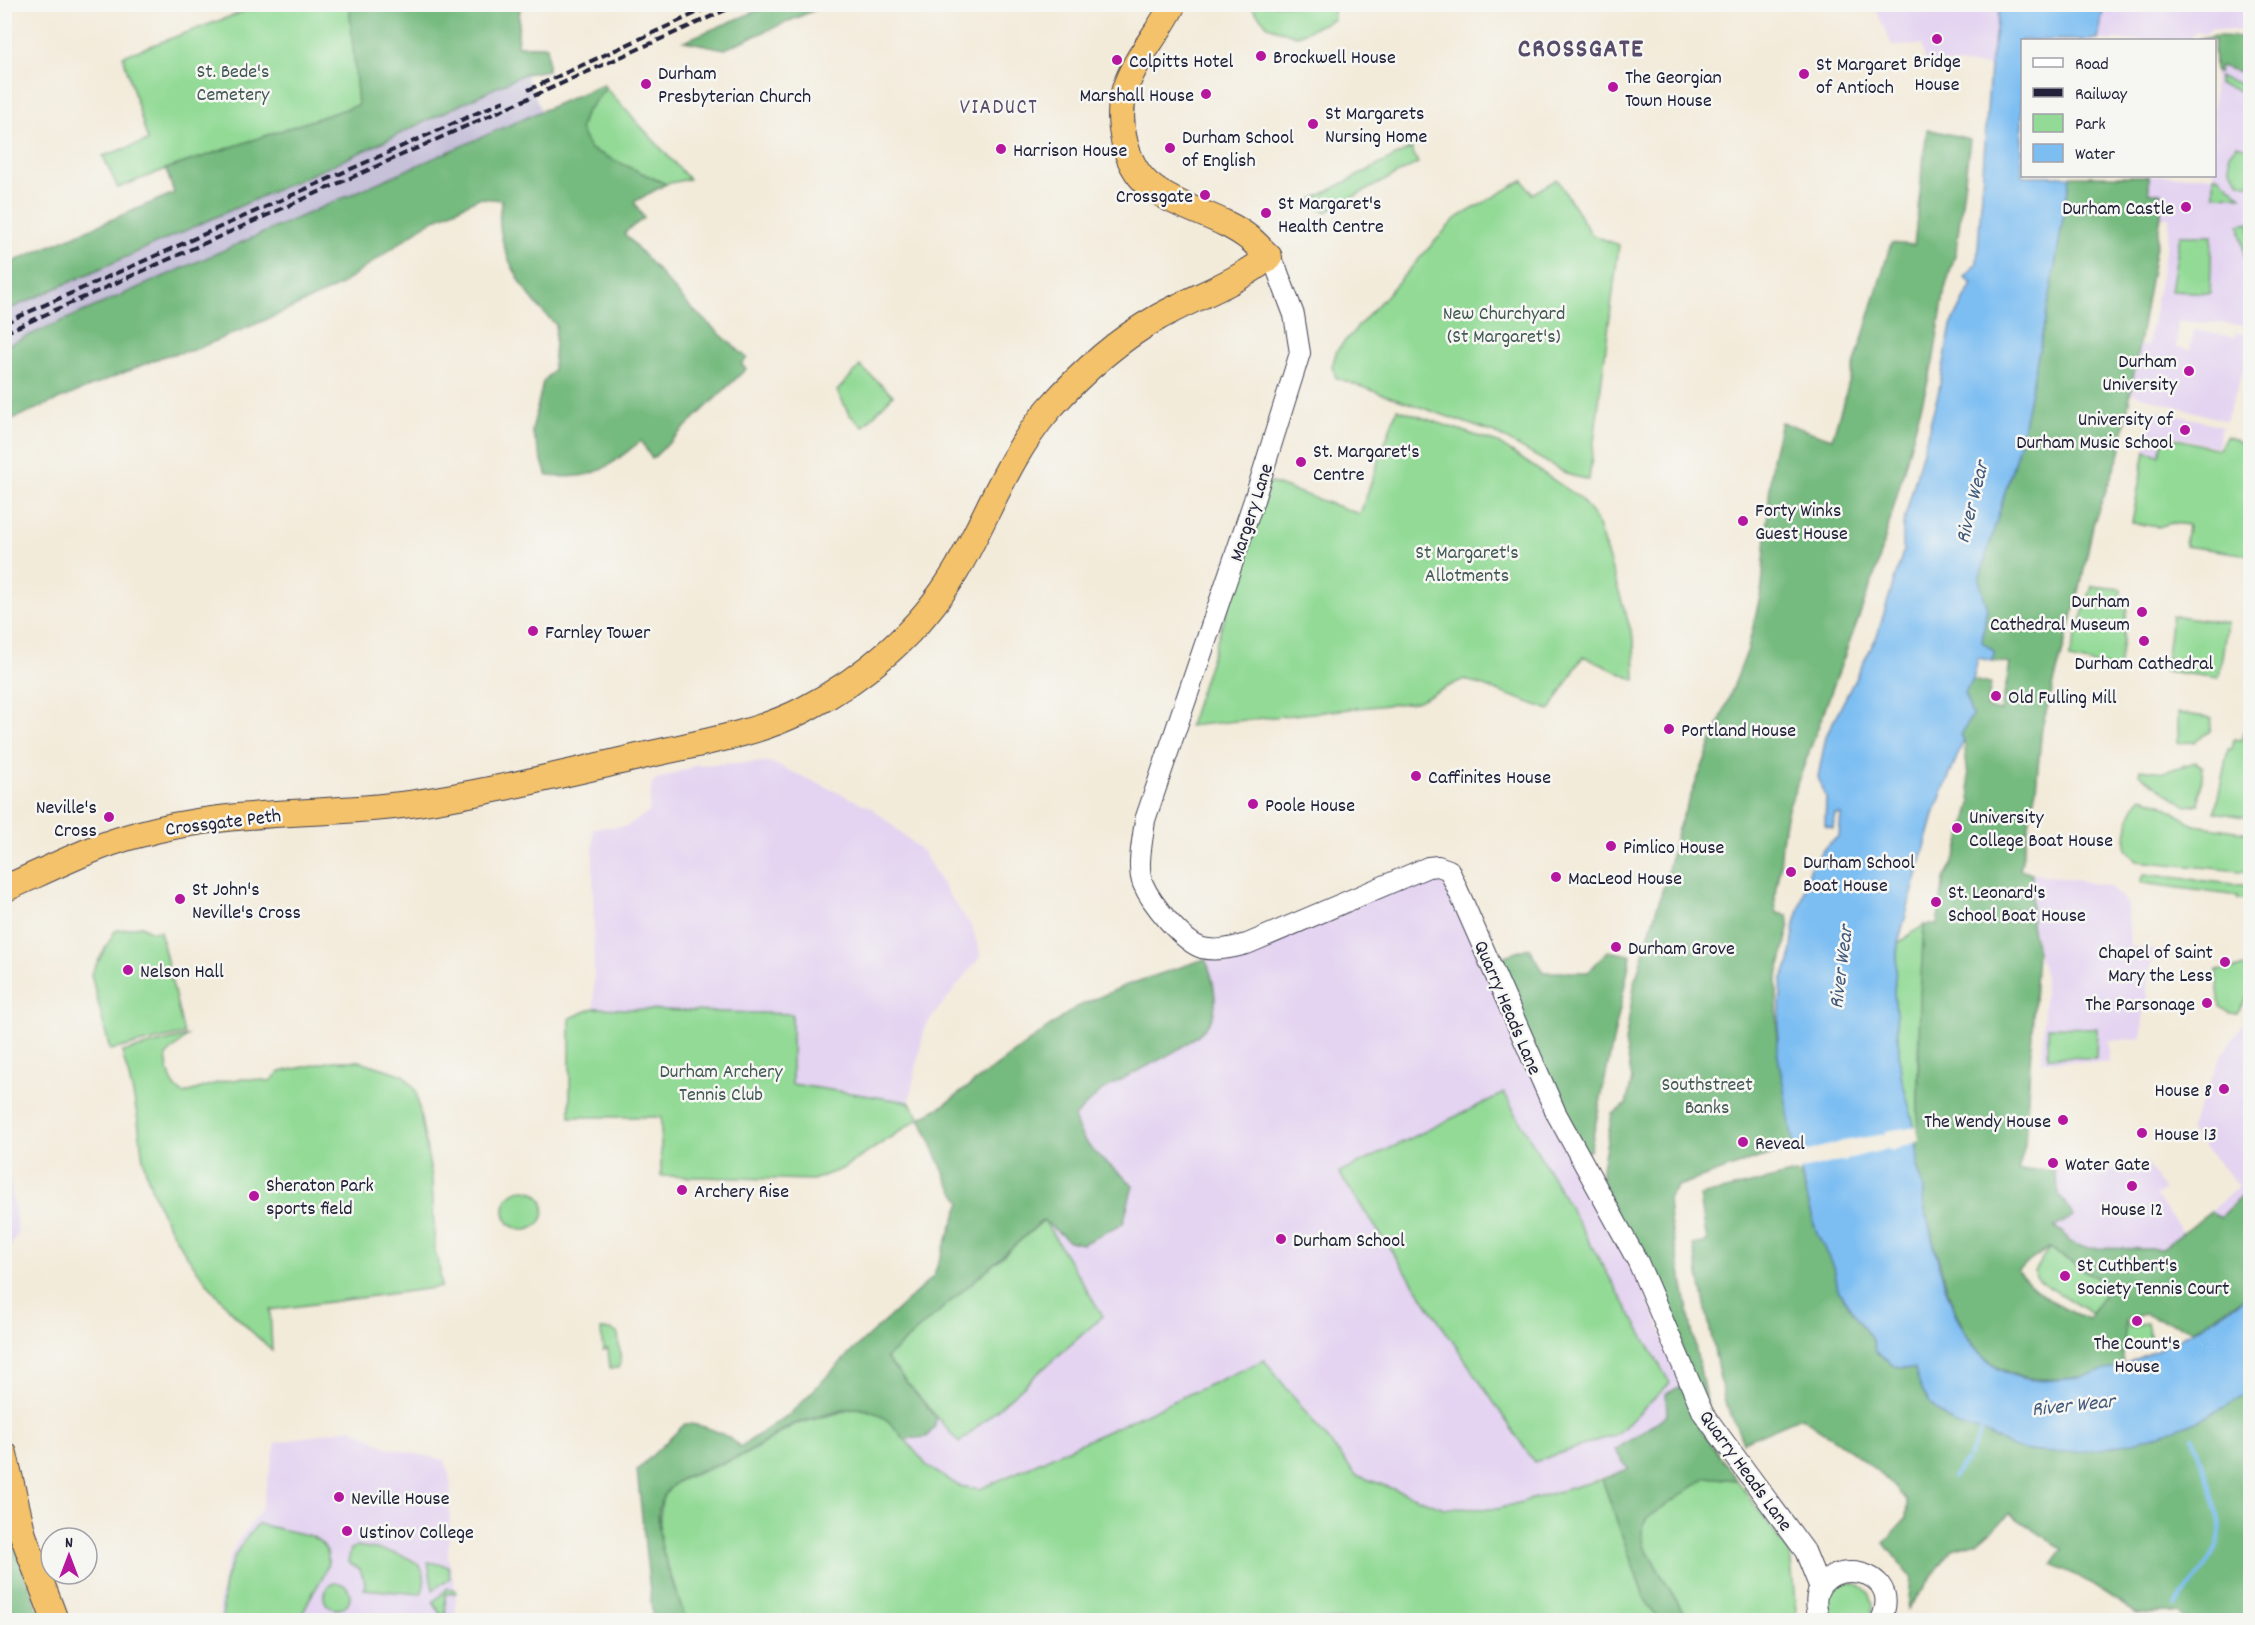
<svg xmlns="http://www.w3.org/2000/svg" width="2255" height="1625" viewBox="0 0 2255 1625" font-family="Dekko,sans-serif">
  <rect width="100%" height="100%" fill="#f6f6f2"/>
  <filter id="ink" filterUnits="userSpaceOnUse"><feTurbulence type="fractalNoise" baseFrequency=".0167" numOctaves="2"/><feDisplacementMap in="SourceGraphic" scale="12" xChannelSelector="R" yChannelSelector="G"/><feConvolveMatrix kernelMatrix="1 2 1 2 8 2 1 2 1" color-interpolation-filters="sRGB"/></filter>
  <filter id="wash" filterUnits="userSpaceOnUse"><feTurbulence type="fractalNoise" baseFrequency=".008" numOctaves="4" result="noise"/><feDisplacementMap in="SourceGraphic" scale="24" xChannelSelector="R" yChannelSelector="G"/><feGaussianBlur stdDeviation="1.35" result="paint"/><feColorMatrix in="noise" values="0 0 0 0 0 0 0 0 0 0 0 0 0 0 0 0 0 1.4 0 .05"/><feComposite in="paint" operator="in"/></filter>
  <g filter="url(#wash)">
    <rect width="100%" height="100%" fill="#f3ebda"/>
    <path fill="#e4d3f1" d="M1874,5h126l-10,61 -64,-4 -5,-17 -29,1z
      M2104,5h146v26l-39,-2 -6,5 -9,-2 -7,8h-91z
      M2215,36l35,1v288l-72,-4 -2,26 14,3 4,-20 41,7 1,-4 14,2 -6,32 -18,54 -95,-28 8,-48 9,1 21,-116v-13h-8v-24h-12v-17h65v-136h-17z
      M2155,410l67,16 -5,21 -53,-13 -5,21 -14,-4z
      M770,762l102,46 51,44 26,43 23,32 9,29 -56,70 -16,76 -117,-18v-70l-198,-6 -1,-180 34,-2 22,-14 3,-30 44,-17z
      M2032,873l77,13 18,17 3,43 25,4 -7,27 -2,33h-3l-1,28 -33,3v22l-67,-2 3,-84 -14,-53z
      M1441,878l214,436 26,72 -15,8 1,21 -52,35 13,19 -131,41 -52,-2 -89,-33 -92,-115 -578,260 -24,-122 131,-73 56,-71 84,-77 63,-171 79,-98 49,-22 81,-27 36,-5 152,-66z
      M2250,1013v196l-84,54 -86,4 29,19 -75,-15 14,-23 6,-21 20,-10 -15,-23 -5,-24h11l1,4 25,-1 56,-10 17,28 -9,4 29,39 55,-48 -50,-56 33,-75z
      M4,1166l4,6 10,61 -13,25z
      M352,1428l37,20 56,12 6,24 -3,73 8,33v30h-236l-1,-21 7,-32 10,-24 25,-33 15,-67z"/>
    <path fill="#c6c0d9" d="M525,74l21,47 -541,291v-147l169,-72 -8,-24 192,-64z"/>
    <path fill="#92da95" stroke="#5a7e68" stroke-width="1.5" d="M307,4l213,1 -3,41h30l1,24 -190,35 -192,64 -48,19 -15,-32 45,-15 -25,-85 125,-46z
      M1252,5h80l2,14 -38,17 -28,-10 -16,-18z
      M2218,77l32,9v8l-32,-10z
      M606,88l83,91 -23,5 -76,-35 -10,-19 5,-17z
      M2237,145l13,3v37l-11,-3 -9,-14 -1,-14z
      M1411,148l7,15 -93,49 -14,-12z
      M2214,176h4l23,20 -27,-1z
      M1557,179l35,56 27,10 -30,235 -20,-5 -74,-42 -159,-55 -4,-12 5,-16 118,-131 68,-39 9,14z
      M2250,223v52h-2l-9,-50z
      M2180,235h32l-2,58 -39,-2z
      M860,366l33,29 -30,32 -13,-12 -13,-24z
      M1397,409l101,34 81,54 17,22 38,121 1,40 -52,-24 -33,54 -86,-31 -48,23 -227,24 80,-244 91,32z
      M2165,436l53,13 9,-13 23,13 -1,106 -64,-9 3,-21 -16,-2 -14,4 -26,-4 13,-72 14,4z
      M2092,586l29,3 -1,11 8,1 -9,68 -50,-10z
      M2172,615l55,8 -8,55 -54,-7z
      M2178,713l34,5 -2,13 -16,11 -16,1z
      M2245,729h5v89l-35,-6 13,-63h4l2,-10 7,1z
      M2195,762l8,5 -4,37 -12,2 -48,-32 1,-5 24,3z
      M2142,797l18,6 34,22 56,8v39l-113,-11 -11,-12c-1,-16 3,-41 16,-52z
      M2144,874l106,12v14l-12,-1v-3l-97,-13z
      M1924,925l-6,133v99l-17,-82 -7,-83 4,-49z
      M141,926l11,6 8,-1 24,103 -74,16 -19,-76 24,-43z
      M2246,951h4v41l-13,21h-7l-10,-6 -4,-36 31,-4z
      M594,1008l198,6v70l117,18 11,16 -76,50 -31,12 -152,-4v-59h-91v-99z
      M2048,1027l49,1 -1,30 -48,-1z
      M187,1036l-21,20c2,14 4,31 18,38 33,-12 50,-19 86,-13l10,-9 53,-11h27l44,14 12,16 16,88 3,74 4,9 2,25 -171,23 2,40c-54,-46 -111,-116 -128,-186 -4,-18 -4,-37 -8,-55 -3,-19 -9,-38 -14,-57z
      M1504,1093l166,290 -53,51 -83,28 -195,-289z
      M504 1210a20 20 0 1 1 40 0a20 20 0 1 1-40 0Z
      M1044,1220l59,96 -144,127 -73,-85z
      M2049,1248l60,38 -17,28 -53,-33 -5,-10z
      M2126,1320l3,8 18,-5 4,18 -28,7z
      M601,1330h11l6,4 3,30 -3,4h-8l-2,-19 -5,1z
      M1264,1360l92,115 88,33 53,1 105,-30 43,121 13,20h-972l-28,-83 4,-39 13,-16 70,-27 48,-30 64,-17 18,4 15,9 38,46 31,19 21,3z
      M1707,1477l30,3 53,74 7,66h-109l-44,-74 -2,-15 4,-12z
      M258,1524l53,12c32,17 12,40 -1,62 -4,7 -6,15 -9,22h-77c-6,-36 9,-70 34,-96z
      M357,1546c26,5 82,8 64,48l-57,-5 1,-7 -5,-13 -12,-7 3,-13z
      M428,1562l20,4 2,12 -17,12z
      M1850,1582c20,4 29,21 18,38h-37c-11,-17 0,-35 19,-38z
      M324 1596a13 13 0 1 1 26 0a13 13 0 1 1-26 0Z
      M448,1588l8,2v3l-11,1 1,26h-2l-11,-18z"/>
    <path fill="#75ba7e" stroke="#4c6e5c" stroke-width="1.5" fill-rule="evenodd" d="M349,5h171l-3,41h30l1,24 -24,4 -156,75 -363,162v-46l169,-72 -8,-24 192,-64z
      M771,5h55l-101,44 -41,-8z
      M2215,36l35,1v38l-30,-9 -2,7 -3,-2 -1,-31h-17z
      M603,84l3,4 -21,25 -5,16 10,20 76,35 -32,18 10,16 -20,15 67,75 56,50 -6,6 5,5 -94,90 -11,-18c-38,29 -44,39 -94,35l-15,-45 11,-49 10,-11 3,-46c-31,-29 -66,-81 -54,-125l-23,-2 -51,25 -89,63 -62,29 -83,35 -30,6 -159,66v-76z
      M1927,129l43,10 -14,112 -11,38 -12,74 -56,205 -89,241c-5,17 -6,30 -7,47 -1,21 -10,36 -4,57l10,2 2,13 -12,52v70l19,103 -4,-3 -34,8 -80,28 -10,12 2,24 38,187 -106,-225v-17l10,-53 14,-9 6,-26 -7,-37 10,-61 31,-103 11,-47 71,-182 14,-62 10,-128 9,-37 51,17 59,-196 23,2z
      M2070,176h79v17h12v24l-41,236 -27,72 -12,59 -39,143 -6,62 -16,80 12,4 -1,51 6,28 -12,193 -7,26 36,-1 5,24 15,23 -20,10 9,5 7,10 15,6 76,1 50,-37 10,5 29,-29v106l-57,36 -49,-16 -18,6 -4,47c-157,46 -165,-41 -199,-165l1,-13 -7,-22 3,-173 4,-69h13l7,-46 12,-23 15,-52 -7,-64 -3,-5 11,-20 -8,-22 9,-13 18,4 -5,24 15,3 9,-47 -17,-3 1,-10 -12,-9 5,-36 -8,-26 43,-145 29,-145zM2049,1248l60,38 -20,33c-28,-10 -54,-25 -72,-49z
      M1529,948l14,24h45l20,-21 23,4 -41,196h-5l-53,-103 -34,-90z
      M1205,959c8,16 15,47 5,63 -18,27 -77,49 -105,67 -11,7 -21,19 -31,28 10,36 34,44 59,68l-10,39 -41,20 -13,-3 -26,-21 -157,138 50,59 -1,9 -8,11 -23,2c-12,-16 -26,-30 -48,-31 -9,0 -52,13 -62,16 -18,7 -33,23 -51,31 -25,11 -66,17 -80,42 -16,28 13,94 23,123h-33l-16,-150 48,-46c16,-1 45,11 55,23l50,-33 59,-60 84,-77 28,-75 -12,-18 -29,-66 22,-12 133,-98 49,-22z
      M1800,1172l16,59 19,40 3,19 35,51 2,10 19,15 21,3c2,12 28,48 39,55 7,4 19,4 26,6 13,5 24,15 37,18 66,16 179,-17 233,-57v228l-62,1 -10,-7 -41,1 -50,-33 -35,-17 11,-15 -53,-35 -32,28 -26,7 -44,60 3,-32 -27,-34 22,-24 1,-18c-29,-35 -69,-59 -106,-84l-58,25 -19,-43 -31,-154 14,-3 -7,-46z
      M1681,1386l22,47 34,47 -30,-3 -61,42 -4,12 2,15 44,74h-30l-13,-20 -43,-121 26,-10 -13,-19 52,-35 -1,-21z
      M4,1516l38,104h-37z"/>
    <path fill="#7dbef2" stroke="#507096" stroke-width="1.5" d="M2000,5h104l-6,35h-76v136h48l-19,114 -29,145 -43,145 8,26 -5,36 12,9 -1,10 -15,-3 -5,22 -9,13 8,22 -11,20 3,5 -28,68 -38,135 -4,49 7,83 12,46 5,36 -1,10 7,22 -1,13c13,47 21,102 49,142 60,88 217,-5 278,-50v97c-53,39 -169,75 -234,57 -13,-3 -24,-14 -36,-18 -9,-2 -20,-2 -27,-7 -20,-12 -34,-32 -38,-54l-21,-3 -19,-15 -2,-10 -35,-51 -3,-19 -19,-40 -23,-89 -16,-92 5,-72 8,-16 5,-38 16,-58 15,-20 13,-10 2,-22h-6l-2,14 -8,-2 1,-28 -8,-21 8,-41 51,-100 26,-84v-27l35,-131 13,-68 21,-42 -7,-7 12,-14 13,-197z"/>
    <path fill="#f3ebda" d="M1917,1126l2,15 -28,10 -3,-2 -41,10 -1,3 -6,-1 -38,9 -4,5 -6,-25 6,4 45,-13 42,-7 1,-3z"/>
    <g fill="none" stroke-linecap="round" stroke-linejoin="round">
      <path stroke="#7dbef2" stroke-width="4" d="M1969,1457l13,-29
        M1953,1477l13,-16
        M2175,1606c14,-18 44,-50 45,-74 1,-20 -20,-73 -27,-94"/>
    </g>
  </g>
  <g filter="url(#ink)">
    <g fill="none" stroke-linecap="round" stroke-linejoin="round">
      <g stroke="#414053" stroke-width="22">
        <path id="tertiary" d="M1269,257l8,13 17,45 6,38 -46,147 -109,320c-2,19 -9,47 -2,64 8,19 40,58 59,64 15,4 31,-1 45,-4l181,-77 10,-1 11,4 107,243 82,149 65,151 102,138 15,37
          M1820,1620c-25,-66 89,-62 61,0"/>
      </g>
      <g stroke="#414053" stroke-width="28">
        <path id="trunk" d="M4,889c43,-19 87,-42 132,-54 89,-26 183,-19 274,-31 77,-11 152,-30 228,-47 54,-13 115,-21 165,-47 62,-32 117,-79 153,-139 32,-55 51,-113 93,-162 31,-35 67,-68 108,-91 37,-21 78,-34 112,-61 -7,-6 -13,-14 -20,-19 -28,-22 -66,-28 -95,-49 -29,-20 -39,-67 -29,-100 10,-31 34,-56 48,-85
          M4,1454l19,81 32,85"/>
      </g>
      <use href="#tertiary" stroke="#fff" stroke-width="20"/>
      <use href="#trunk" stroke="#f4c26a" stroke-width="26"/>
      <path stroke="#22223b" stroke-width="4" stroke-dasharray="9 4.5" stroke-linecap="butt" d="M528,90l188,-86
        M4,323l500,-222
        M4,333l735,-329"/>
    </g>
  </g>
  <g fill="#b5179e" stroke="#f6f6f2" stroke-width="2">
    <circle cx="1937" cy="39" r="6"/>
    <circle cx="1261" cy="56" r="6"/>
    <circle cx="1117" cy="60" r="6"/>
    <circle cx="1804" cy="74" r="6"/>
    <circle cx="646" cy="84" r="6"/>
    <circle cx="1613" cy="87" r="6"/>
    <circle cx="1206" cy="94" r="6"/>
    <circle cx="1313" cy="124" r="6"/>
    <circle cx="1170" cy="148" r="6"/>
    <circle cx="1001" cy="149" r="6"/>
    <circle cx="1205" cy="195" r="6"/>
    <circle cx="2186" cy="207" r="6"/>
    <circle cx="1266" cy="213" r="6"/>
    <circle cx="2189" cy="371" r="6"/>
    <circle cx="2185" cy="430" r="6"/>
    <circle cx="1301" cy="462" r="6"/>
    <circle cx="1743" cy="521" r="6"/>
    <circle cx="2142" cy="612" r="6"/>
    <circle cx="533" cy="631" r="6"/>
    <circle cx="2144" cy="641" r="6"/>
    <circle cx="1996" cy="696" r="6"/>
    <circle cx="1669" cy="729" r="6"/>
    <circle cx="1416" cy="776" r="6"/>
    <circle cx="1253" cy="804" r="6"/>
    <circle cx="109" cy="817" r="6"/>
    <circle cx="1957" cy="828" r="6"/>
    <circle cx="1611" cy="846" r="6"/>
    <circle cx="1791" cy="872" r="6"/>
    <circle cx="1556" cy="877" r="6"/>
    <circle cx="180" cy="899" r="6"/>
    <circle cx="1936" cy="902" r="6"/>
    <circle cx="1616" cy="947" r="6"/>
    <circle cx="2225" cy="962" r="6"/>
    <circle cx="128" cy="970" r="6"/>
    <circle cx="2207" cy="1003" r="6"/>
    <circle cx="2224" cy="1089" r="6"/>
    <circle cx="2063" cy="1120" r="6"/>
    <circle cx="2142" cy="1133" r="6"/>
    <circle cx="1743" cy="1142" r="6"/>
    <circle cx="2053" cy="1163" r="6"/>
    <circle cx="2132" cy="1186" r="6"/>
    <circle cx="682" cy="1190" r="6"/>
    <circle cx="254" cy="1196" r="6"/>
    <circle cx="1281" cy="1239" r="6"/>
    <circle cx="2065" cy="1276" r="6"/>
    <circle cx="2137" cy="1321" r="6"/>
    <circle cx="339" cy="1497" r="6"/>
    <circle cx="347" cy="1531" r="6"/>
  </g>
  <g text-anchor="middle" stroke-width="5" stroke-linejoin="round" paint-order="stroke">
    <g font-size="20" fill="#22223b" stroke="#f6f6f2" text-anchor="start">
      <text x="1273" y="63">Brockwell House</text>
      <text x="1129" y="67">Colpitts Hotel</text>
      <text x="1937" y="67" text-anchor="middle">Bridge<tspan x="1937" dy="23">House</tspan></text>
      <text x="1816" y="70">St Margaret<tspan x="1816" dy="23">of Antioch</tspan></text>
      <text x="658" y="79">Durham<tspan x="658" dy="23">Presbyterian Church</tspan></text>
      <text x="1625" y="83">The Georgian<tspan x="1625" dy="23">Town House</tspan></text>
      <text x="1194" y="101" text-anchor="end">Marshall House</text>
      <text x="1325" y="119">St Margarets<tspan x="1325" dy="23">Nursing Home</tspan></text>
      <text x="1182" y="143">Durham School<tspan x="1182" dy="23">of English</tspan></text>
      <text x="1013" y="156">Harrison House</text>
      <text x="1193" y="202" text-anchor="end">Crossgate</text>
      <text x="1278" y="209">St Margaret's<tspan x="1278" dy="23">Health Centre</tspan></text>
      <text x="2174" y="214" text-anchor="end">Durham Castle</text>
      <text x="2177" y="367" text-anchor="end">Durham<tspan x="2177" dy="23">University</tspan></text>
      <text x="2173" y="425" text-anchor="end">University of<tspan x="2173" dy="23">Durham Music School</tspan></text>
      <text x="1313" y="457">St. Margaret's<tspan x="1313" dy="23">Centre</tspan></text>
      <text x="1755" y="516">Forty Winks<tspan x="1755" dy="23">Guest House</tspan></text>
      <text x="2130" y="607" text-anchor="end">Durham<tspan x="2130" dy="23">Cathedral Museum</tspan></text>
      <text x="545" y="638">Farnley Tower</text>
      <text x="2144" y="669" text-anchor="middle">Durham Cathedral</text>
      <text x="2008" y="703">Old Fulling Mill</text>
      <text x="1681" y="736">Portland House</text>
      <text x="1428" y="783">Caffinites House</text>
      <text x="1265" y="811">Poole House</text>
      <text x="97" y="813" text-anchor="end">Neville's<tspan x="97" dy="23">Cross</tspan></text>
      <text x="1969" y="823">University<tspan x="1969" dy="23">College Boat House</tspan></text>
      <text x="1623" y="853">Pimlico House</text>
      <text x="1803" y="868">Durham School<tspan x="1803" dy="23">Boat House</tspan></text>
      <text x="1568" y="884">MacLeod House</text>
      <text x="192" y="895">St John's<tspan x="192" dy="23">Neville's Cross</tspan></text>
      <text x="1948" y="898">St. Leonard's<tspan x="1948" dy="23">School Boat House</tspan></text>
      <text x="1628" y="954">Durham Grove</text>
      <text x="2213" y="958" text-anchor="end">Chapel of Saint<tspan x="2213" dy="23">Mary the Less</tspan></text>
      <text x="140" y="977">Nelson Hall</text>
      <text x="2195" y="1010" text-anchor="end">The Parsonage</text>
      <text x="2212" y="1096" text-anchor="end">House 8</text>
      <text x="2051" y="1127" text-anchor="end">The Wendy House</text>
      <text x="2154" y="1140">House 13</text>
      <text x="1755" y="1149">Reveal</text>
      <text x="2065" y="1170">Water Gate</text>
      <text x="266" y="1191">Sheraton Park<tspan x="266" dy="23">sports field</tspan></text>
      <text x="694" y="1197">Archery Rise</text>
      <text x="2132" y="1215" text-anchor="middle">House 12</text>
      <text x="1293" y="1246">Durham School</text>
      <text x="2077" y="1271">St Cuthbert's<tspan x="2077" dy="23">Society Tennis Court</tspan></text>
      <text x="2137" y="1349" text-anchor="middle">The Count's<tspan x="2137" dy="23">House</tspan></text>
      <text x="351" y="1504">Neville House</text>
      <text x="359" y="1538">Ustinov College</text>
    </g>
    <g font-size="20" fill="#445956" stroke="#f6f6f2">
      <text x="233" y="77">St. Bede's<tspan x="233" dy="23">Cemetery</tspan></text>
      <text x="1504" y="319">New Churchyard<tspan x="1504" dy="23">(St Margaret's)</tspan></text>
      <text x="1467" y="558">St Margaret's<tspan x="1467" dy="23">Allotments</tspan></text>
      <text x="721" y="1077">Durham Archery<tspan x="721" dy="23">Tennis Club</tspan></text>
      <text x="1707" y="1090">Southstreet<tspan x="1707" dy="23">Banks</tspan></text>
    </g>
    <g font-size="20" fill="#22223b" stroke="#f6f6f2">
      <text transform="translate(1250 512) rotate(-72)" y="7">Margery Lane</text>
      <text transform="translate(223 821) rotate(-7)" y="7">Crossgate Peth</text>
      <text transform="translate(1509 1007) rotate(67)" y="7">Quarry Heads Lane</text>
      <text transform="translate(1747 1470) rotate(54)" y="7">Quarry Heads Lane</text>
    </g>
    <g font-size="21" letter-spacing="1.5" fill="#594c6b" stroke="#f6f6f2">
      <text x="999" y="113">VIADUCT</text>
    </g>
    <g font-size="21" font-style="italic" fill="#42597b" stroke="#f6f6f2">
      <text transform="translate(1971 502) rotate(-76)" y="7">River Wear</text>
      <text transform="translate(1840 967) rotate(-83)" y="7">River Wear</text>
      <text transform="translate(2073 1404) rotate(-6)" y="7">River Wear</text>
    </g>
    <g font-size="26" font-weight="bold" letter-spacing="1.5" fill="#594c6b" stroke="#f6f6f2">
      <text x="1581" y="56">CROSSGATE</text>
    </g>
  </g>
  <rect width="2255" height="1625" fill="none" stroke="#f6f6f2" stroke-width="24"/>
  <rect x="2021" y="39" width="195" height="138" fill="#f6f6f2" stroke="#a1a1a9" stroke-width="1.5"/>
  <rect x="2033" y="58" width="30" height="9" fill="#ffffff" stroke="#a1a1a9" stroke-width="1.5"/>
  <text x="2075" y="69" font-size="18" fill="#22223b">Road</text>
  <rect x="2033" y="88" width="30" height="9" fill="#22223b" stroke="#a1a1a9" stroke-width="1.5"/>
  <text x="2075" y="99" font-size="18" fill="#22223b">Railway</text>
  <rect x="2033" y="114" width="30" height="18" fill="#92da95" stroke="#a1a1a9" stroke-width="1.5"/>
  <text x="2075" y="129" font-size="18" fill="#22223b">Park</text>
  <rect x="2033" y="144" width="30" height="18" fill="#7dbef2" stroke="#a1a1a9" stroke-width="1.5"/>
  <text x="2075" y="159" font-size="18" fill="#22223b">Water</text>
  <g transform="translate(69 1556)"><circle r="28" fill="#f6f6f2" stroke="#a1a1a9" stroke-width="1.5"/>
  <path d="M0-4.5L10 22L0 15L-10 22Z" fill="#b5179e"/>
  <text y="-9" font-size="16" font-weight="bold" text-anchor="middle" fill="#22223b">N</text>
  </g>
</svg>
